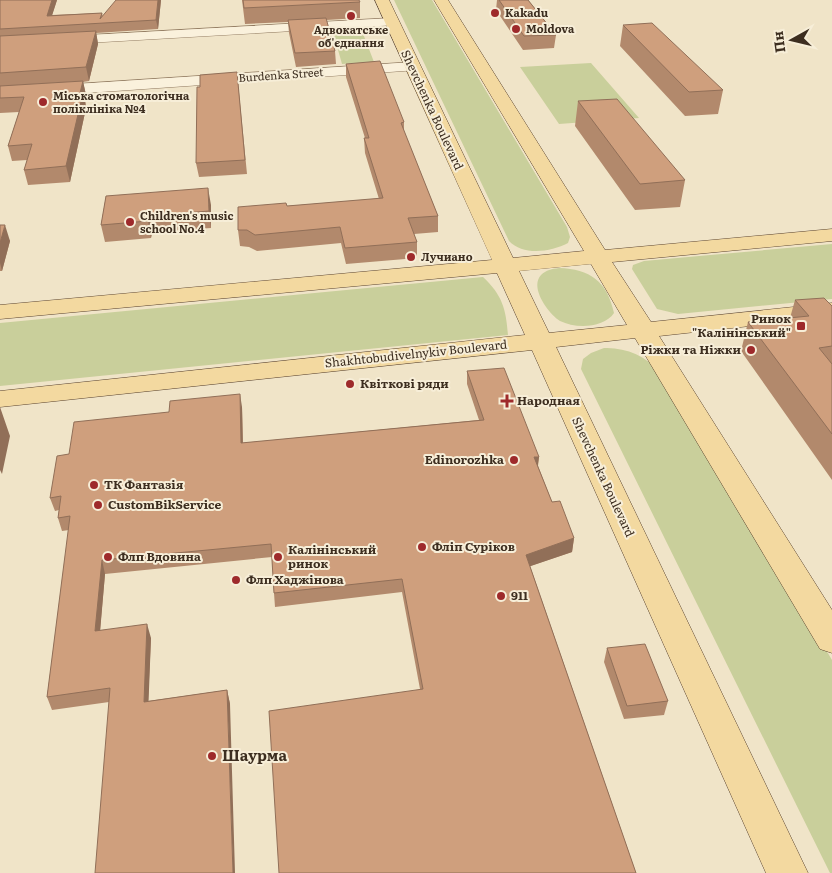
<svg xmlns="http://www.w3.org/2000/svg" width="832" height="873" viewBox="0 0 832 873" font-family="Literata,serif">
  <rect width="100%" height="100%" fill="#f0e4c8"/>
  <path fill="#c9cf9b" d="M394,0h38l135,227 3,10 -2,6c-17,9 -45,13 -59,-2z
    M362,31l12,31 -32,2 -9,-32z
    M591,63l48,55 -80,6 -39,-57z
    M832,244v55l-154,15 -21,-5 -25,-40 1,-4 11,-4z
    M559,268c31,1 48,13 55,45 -10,15 -38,16 -54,8 -11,-7 -31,-33 -19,-46 5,-5 11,-6 18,-7z
    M483,277c19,18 23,31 25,58l-508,51v-63z
    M604,348c21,-1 42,8 56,24l172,288v213h-2l-249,-504 2,-10 8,-6z"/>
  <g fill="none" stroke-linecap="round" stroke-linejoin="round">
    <g stroke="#8d765c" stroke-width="1">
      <path id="minor" d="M392,18l7,4 -2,3 -397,23v-8z
        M413,62l5,2 3,3 -3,3 -418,29v-10z"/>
    </g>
    <g stroke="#5b4430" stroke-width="1">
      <path id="major" d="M375,0h14l124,258 71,-7 -150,-251h14l157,250 227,-21v12l-220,21 39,60 181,-19v14l-173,19 173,274v43l-12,-4 -185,-311 -79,9 252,526h-42l-234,-523 -532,57v-16l525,-56 -28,-62 -497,46v-14l492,-45zM591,264l36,61 -78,8 -30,-62z"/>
    </g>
    <use href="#minor" fill="#faf1dc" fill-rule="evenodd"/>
    <use href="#major" fill="#f3d9a0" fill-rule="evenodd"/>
  </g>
  <path fill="#b2896c" d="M0,0h57l-5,15 50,-2 1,4 58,-17 -3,29 -62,4 2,11 -9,37 -6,1 3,13 -1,5 1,8 -16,74 -42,3 -4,-15 3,-10 -15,1 -4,-15 11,-34 -19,1z
    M242,0l118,2v16l-34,2 9,31 1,13 -40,3 -7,-34 -1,-11 -43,2z
    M497,0h31l28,35 -2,13 -31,2 -27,-40z
    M623,25l100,65 -5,24 -33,2 -65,-70z
    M346,64l58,58v10l34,84v16l-24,2 3,8v16l-71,6 -5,-21 -84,8 -8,-4 -9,-1 -2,-16 49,-24 92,-7 -14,-46 -1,-15h1l-19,-61z
    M237,72l10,102 -48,3 -3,-14z
    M578,101l107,79 -5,27 -45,3 -60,-84z
    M106,196l105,9v23l-59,4 -1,6 -46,4 -4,-17z
    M0,225l10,16 -8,30h-2z
    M795,300l37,6v174l-91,-129 7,-29 42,-4z
    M467,371l72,86 -1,9 14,36 22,36 -2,14 -42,14 106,307 -216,-184 -18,-97 -127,15 -1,-14 -2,-36 -167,17 -5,56 51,8 -3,63 79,-11 3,14 -121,-2 -57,8 -5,-13 22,-167 -7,1 -4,-13 1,-8 -4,1 -5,-13 19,-44 173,-47 1,36 236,-23 -12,-36z
    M607,648l61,53 -4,14 -40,4 -20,-57z"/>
  <path fill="#916f58" d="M52,0h5l-8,25 -2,-9z
    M158,0h3l-3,29 -2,-9z
    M96,31l2,13 -9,37 -3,-14z
    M83,81l3,14 -1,5 1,8 -16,74 -4,-16 14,-73z
    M208,188l3,17v23l-2,-17z
    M149,216l3,16 -1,6 -3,-17z
    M5,225l5,16 -8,30 -2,-8v-20z
    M240,394l2,13 1,49 -2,-13z
    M0,407l10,29 -8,38 -2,-4z
    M534,457h5l-2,13z
    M574,538l-2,14 -47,16 1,-13z
    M102,560l3,14 -6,70 -4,-13z
    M147,624l4,14 -3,77 -4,-13z
    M227,690l3,14 5,169h-2z"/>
  <path fill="#cf9f7d" stroke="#916f58" d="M0,0h52l-5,16 55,-3 -2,6 16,-19h42l-2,20 -156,9z
    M243,0h116l1,2 -116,6z
    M499,0h29l28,35 -32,1z
    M326,18l9,33 -40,2 -7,-33z
    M652,23l71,67 -34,2 -66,-67z
    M96,31l-10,36 -86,6v-37z
    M380,61l24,61 -3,1 37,93 -30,2 9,24 -72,6 -5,-21 -85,8 -8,-5h-9v-23l48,-4 1,3 96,-8 -19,-60h5l-23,-74z
    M237,72l8,88 -49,3 1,-76h3v-12z
    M83,81l-3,12h3l-17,73 -42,4 8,-26 -24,2 16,-49 -24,1v-12z
    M617,99l68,81 -45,4 -62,-83z
    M208,188l1,23 -60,5 -1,5 -47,4 5,-29z
    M0,225h5l-5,18z
    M824,298l8,8v40l-13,2 13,16v70l-84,-112 61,-6 -14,-16z
    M504,368l35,89h-5l18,45 8,-1 14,37 -48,17 110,318h-357l-10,-162 154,-22 -21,-110 -128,14 -3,-49 -169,16 -7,71 52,-7 -3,78 83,-12 6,183h-138l15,-185 -63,9 23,-181 -12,2 3,-22 -11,2 7,-42 12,-2 5,-32 95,-10 1,-11 70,-7 1,49 243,-23 -17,-49z
    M645,644l23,57 -41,5 -20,-58z"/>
  <g fill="#9e2a2b" stroke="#f7eed8" stroke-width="2">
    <circle cx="495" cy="13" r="5"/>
    <circle cx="351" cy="16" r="5"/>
    <circle cx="516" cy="29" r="5"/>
    <circle cx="43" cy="102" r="5"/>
    <circle cx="130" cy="222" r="5"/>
    <circle cx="411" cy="257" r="5"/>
    <rect x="796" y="321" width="10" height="10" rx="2.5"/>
    <circle cx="751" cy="350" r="5"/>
    <circle cx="350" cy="384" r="5"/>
    <path d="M504.5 393.5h5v5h5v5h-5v5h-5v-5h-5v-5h5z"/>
    <circle cx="514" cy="460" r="5"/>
    <circle cx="94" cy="485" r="5"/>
    <circle cx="98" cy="505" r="5"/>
    <circle cx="422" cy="547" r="5"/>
    <circle cx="108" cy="557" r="5"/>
    <circle cx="278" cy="557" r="5"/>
    <circle cx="236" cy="580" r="5"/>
    <circle cx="501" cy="596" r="5"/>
    <circle cx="212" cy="756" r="5"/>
  </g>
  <g text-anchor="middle" stroke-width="4" stroke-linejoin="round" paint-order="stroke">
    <g font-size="11" font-weight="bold" fill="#3d2e20" stroke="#f7eed8" text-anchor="start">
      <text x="505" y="17">Kakadu</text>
      <text x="526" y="33">Moldova</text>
      <text x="351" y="34" text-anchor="middle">Адвокатське<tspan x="351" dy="13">об'єднання</tspan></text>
      <text x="53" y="100">Міська стоматологічна<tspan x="53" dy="13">поліклініка №4</tspan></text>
      <text x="140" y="220">Children's music<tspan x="140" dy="13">school No.4</tspan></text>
      <text x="421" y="261">Лучиано</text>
    </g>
    <g font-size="11" fill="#3d2e20" stroke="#f7eed8">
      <text transform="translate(281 75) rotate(-4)" y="4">Burdenka Street</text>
    </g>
    <g font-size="12" fill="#3d2e20" stroke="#f7eed8">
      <text transform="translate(432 110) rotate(65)" y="4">Shevchenka Boulevard</text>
      <text transform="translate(416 354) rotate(-6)" y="4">Shakhtobudivelnykiv Boulevard</text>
      <text transform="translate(603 477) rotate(65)" y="4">Shevchenka Boulevard</text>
    </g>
    <g font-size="12" font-weight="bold" fill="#3d2e20" stroke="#f7eed8" text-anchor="start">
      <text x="791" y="323" text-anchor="end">Ринок<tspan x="791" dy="14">"Калінінський"</tspan></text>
      <text x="741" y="354" text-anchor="end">Ріжки та Ніжки</text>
      <text x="360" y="388">Квіткові ряди</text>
      <text x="517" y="405">Народная</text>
      <text x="504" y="464" text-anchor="end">Edinorozhka</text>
      <text x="104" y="489">ТК Фантазія</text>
      <text x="108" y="509">CustomBikService</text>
      <text x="432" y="551">Фліп Суріков</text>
      <text x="288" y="554">Калінінський<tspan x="288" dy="14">ринок</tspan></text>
      <text x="118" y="561">Флп Вдовина</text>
      <text x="246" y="584">Флп Хаджінова</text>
      <text x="511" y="600">911</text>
    </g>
    <g font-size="15" font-weight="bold" fill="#3d2e20" stroke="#f7eed8" text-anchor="start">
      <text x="222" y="761">Шаурма</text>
    </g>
  </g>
  <g transform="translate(792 40) rotate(262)" stroke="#f7eed8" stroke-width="4" paint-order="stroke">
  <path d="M0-4L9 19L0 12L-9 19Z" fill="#3d2e20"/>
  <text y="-8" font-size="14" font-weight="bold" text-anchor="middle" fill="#3d2e20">Пн</text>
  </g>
</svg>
